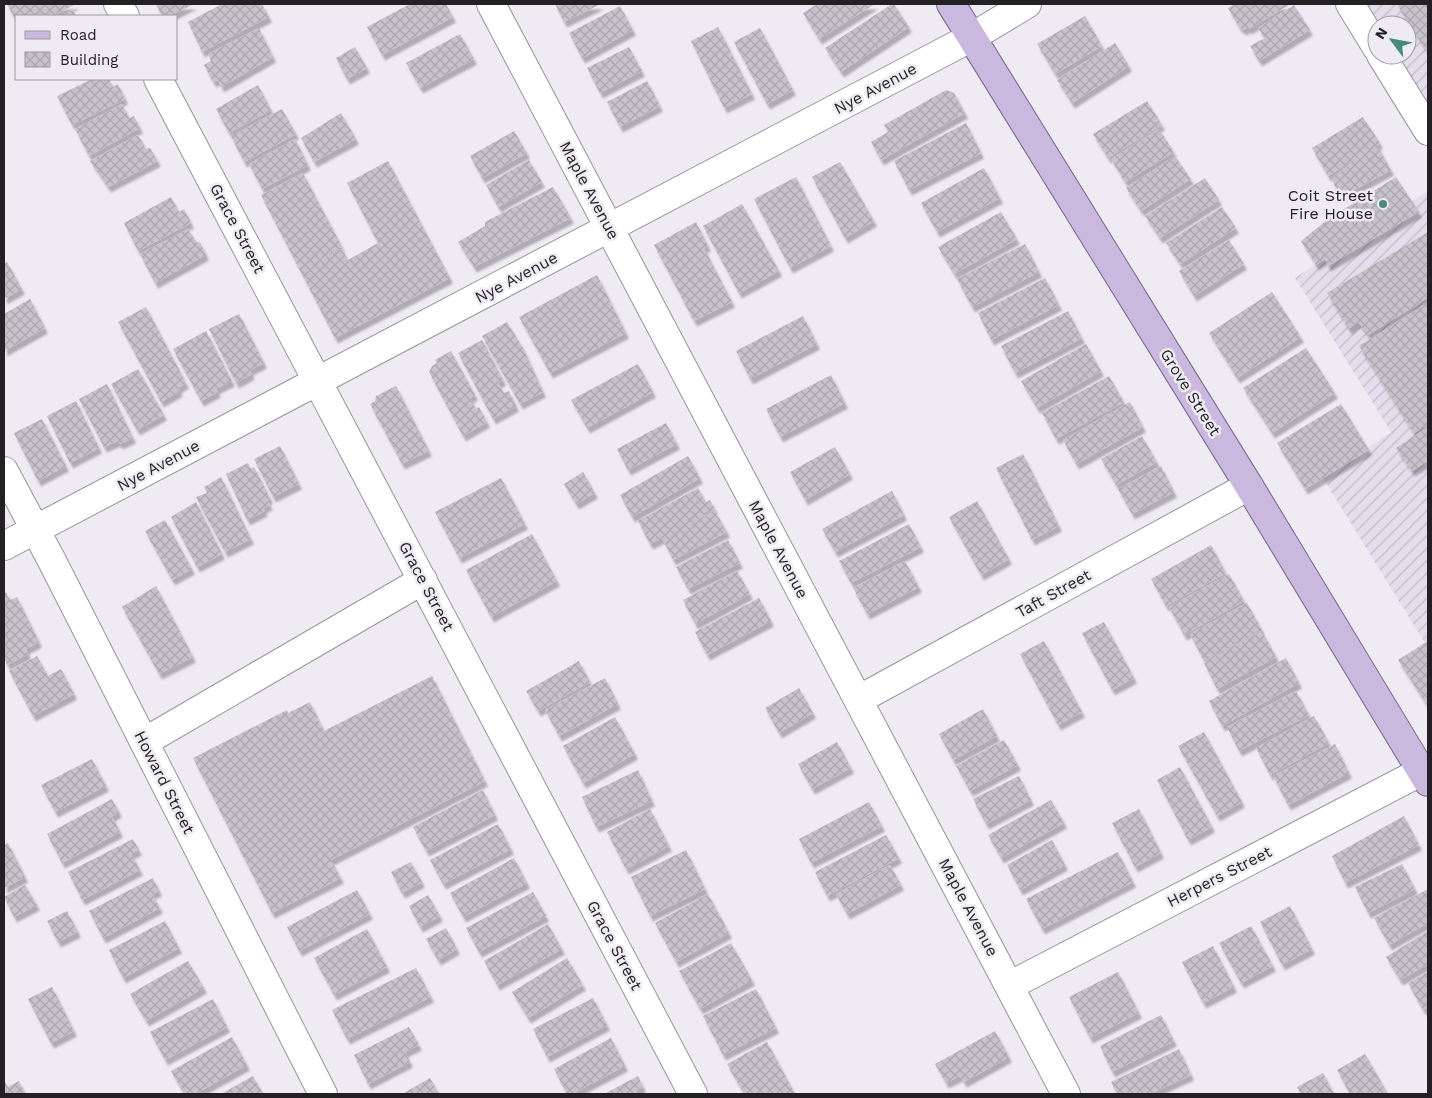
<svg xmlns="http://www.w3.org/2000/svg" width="1432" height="1098" viewBox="0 0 1432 1098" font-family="'Work Sans',sans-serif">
  <defs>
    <pattern id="industrial-furrows" width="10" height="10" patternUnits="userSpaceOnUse" patternTransform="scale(1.25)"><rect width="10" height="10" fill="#e3ddec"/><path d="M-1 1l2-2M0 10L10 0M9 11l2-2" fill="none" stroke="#c2bdca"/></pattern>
    <pattern id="building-cross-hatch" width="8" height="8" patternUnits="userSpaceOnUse" patternTransform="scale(1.25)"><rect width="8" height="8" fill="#c6c3cb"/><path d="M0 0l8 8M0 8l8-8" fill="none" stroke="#aaa7ae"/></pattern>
    <filter id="shadow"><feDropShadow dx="3" dy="5.5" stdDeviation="1" flood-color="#0004"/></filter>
  </defs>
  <rect width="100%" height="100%" fill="#eeebf3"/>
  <path fill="url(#industrial-furrows)" d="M1354,4h74v119l-42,-68h21v-30h-30z
    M1428,191v457l-105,-170 68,-46 -96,-154z"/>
  <path fill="url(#building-cross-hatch)" filter="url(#shadow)" d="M7,4h69l-23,12h-37v5z
    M156,4h38l-24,12h-8z
    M222,4h40l7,13 -67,35 -14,-30z
    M410,4h36l7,13 -71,38 -15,-28z
    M555,4h46l-37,18z
    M817,4h58l-56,35 -16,-26z
    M892,4h2l15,23 -68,45 -16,-24z
    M1235,4h56l-42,25 -1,-2 -4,3 -5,-3 -11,-19z
    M1397,4h31v50z
    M1294,5l16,25 -51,31 -9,-15 15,-8 -7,-10z
    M620,6l13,24 -51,28 -13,-25z
    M73,10l3,6h-16z
    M1085,16l17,30 -47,28 -18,-30z
    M718,27l34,67 -28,14 -33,-67z
    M259,28l14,29 -52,30 -3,-7 -5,2 -9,-17 7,-4 -3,-7z
    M760,28l33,62 -26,14 -33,-62z
    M460,34l14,25 -54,29 -14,-25z
    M1115,43l14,23 -57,37 -15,-23z
    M355,47l12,21 -20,11 -11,-21z
    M629,47l13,24 -42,22 -13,-25z
    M92,79h17l4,8 5,-3 7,15 -53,26 -15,-29z
    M647,81l13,25 -40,21 -13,-25z
    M258,85l13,25 -42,23 -13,-24z
    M946,90l8,3 11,20 -84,47 -10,-18 17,-10 -4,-7z
    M1147,101l15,24 -54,33 -15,-24z
    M122,104l7,14 5,-2 6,12 -51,28 -14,-27z
    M282,109l14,25 -52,28 -13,-26z
    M341,113l15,26 -42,23 -13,-24z
    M1363,117l17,26 -3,2 14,25 -50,27 -10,-19 37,-27 -40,25 -16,-28z
    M966,123l15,30 -72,37 -15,-29z
    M1159,129l15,23 -49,30 -14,-23z
    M514,131l13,22 -45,25 -12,-22z
    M138,135l8,14 4,-1 8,13 -50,26 -18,-26z
    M295,139l13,26 -46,24 -13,-25z
    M1175,156l16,23 -50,32 -15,-23z
    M529,160l13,22 -44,25 -12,-22z
    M388,161l62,117 -115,60 -74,-143 42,-22 39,74 -33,18 33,-16 6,11 30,-17 -31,-60z
    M840,162l34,59 -29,17 -33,-61z
    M984,168l16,30 -63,34 -16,-29z
    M796,177l35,69 -41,22 -36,-69z
    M1396,177l23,35 -91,54 -3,-7 -9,6 -15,-24 27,-22z
    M1205,178l14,22 -59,38 -15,-22z
    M553,187l18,31 -97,49 -16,-25 27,-16v-4z
    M171,197l8,15 5,-3 7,14 -53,28 -14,-28z
    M742,204l37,67 -40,22 -36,-67z
    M1222,207l14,21 -56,36 -14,-21z
    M1001,212l16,27 -63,35 -16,-27z
    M696,222l12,24 -4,2 28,54 -38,19 -40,-76z
    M188,229l9,14 3,-1 6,13 -51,28 -15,-29z
    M1428,232v66l-60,37 -10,-13 -9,7 -22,-36z
    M1229,240l15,24 -50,32 -15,-25z
    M1025,244l14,28 -67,35 -15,-28z
    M7,262l15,27 -18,10v-35z
    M597,275l29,58 -76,40 -31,-56z
    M1045,278l14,27 -68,35 -13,-27z
    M1272,292l29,45 -64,41 -28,-45z
    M30,299l15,29 -41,23v-37z
    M1428,302v123l-14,8 -55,-87z
    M146,307l40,76 -8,5 2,3 -19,11 -43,-80z
    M1068,311l14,27 -67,35 -14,-27z
    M239,314l25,49 -14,7 2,4 -16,9 -27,-54z
    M803,316l14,28 -67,35 -14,-28z
    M507,322l16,26 20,44 -23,12 -38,-68z
    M206,331l26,50 -16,8 2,3 -17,9 -28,-52z
    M482,340l21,40 -5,3 6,10 5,-2 7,15 -23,13 -35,-66z
    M1086,344l15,27 -64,37 -16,-27z
    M1306,348l29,45 -63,40 -29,-45z
    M451,351l24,44 -5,3 6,11 3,-2 8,15 -24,14 -34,-64 3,-6 5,-3 -2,-3z
    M638,364l15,28 -66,36 -16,-28z
    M138,369l26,46 -27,15 -26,-46z
    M831,375l14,28 -65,34 -14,-28z
    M1109,376l15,26 -68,37 -14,-26z
    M107,384l26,54 -13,6 -2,-3 -14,6 -25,-48z
    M396,386l33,65 -27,13 -32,-60 5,-3 1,-5z
    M76,401l23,47 -29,15 -23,-47z
    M1130,402l13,25 -67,37 -13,-24z
    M1341,404l28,46 -64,39 -28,-46z
    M42,419l24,47 -28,15 -24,-48z
    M666,423l11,21 -49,26 -11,-21z
    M1428,427v34l-16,10 -16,-23z
    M1142,436l15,26 -41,23 -15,-26z
    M280,446l19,38 -26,13 -19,-38z
    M835,447l15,27 -45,26 -15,-28z
    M1023,454l36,72 -27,14 -36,-72z
    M688,456l12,22 -68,39 -12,-22z
    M248,463l3,6 3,-2 16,31 -3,2 3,5 -7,3 2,3 -18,9 -21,-46z
    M1161,466l13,26 -42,22 -14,-25z
    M583,472l12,21 -19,11 -12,-20z
    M221,477l30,62 -26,13 -29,-55 11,-4 -3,-6z
    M501,478l24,46 -66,34 -24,-46z
    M698,488l8,14 4,-2 5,9 -29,17 29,-15 12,21 -54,28 -11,-22 -12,6 -12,-23z
    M892,491l12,24 -69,37 -13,-23z
    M977,501l32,58 -28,16 -32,-58z
    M196,502l26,52 -25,13 -26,-50z
    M165,520l27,49 -20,11 -27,-49z
    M909,524l12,23 -70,36 -12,-22z
    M532,534l25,47 -66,36 -25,-47z
    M728,540l12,23 -52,26 -12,-22z
    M1211,545l15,28 -60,33 -15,-27z
    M905,561l14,26 -52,27 -14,-26z
    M737,571l13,23 -55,30 -12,-24z
    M1229,574l15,27 -60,34 -15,-28z
    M156,586l37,71 -34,17 -37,-67z
    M6,592l4,8 7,-3 22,45 -13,7 2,5 -21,11 -3,-7v-65z
    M759,598l12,23 -64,34 -12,-23z
    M1247,603l15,27 -58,31 -14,-27z
    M1104,622l30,56 -22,12 -30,-57z
    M1262,631l14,26 -59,32 -13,-26z
    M1044,641l38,71 -24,13 -38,-71z
    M1428,641v66l-30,-47z
    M37,656l11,20 13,-7 13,25 -41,22 -24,-45z
    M1286,658l13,25 -77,43 -13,-25z
    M579,661l11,21 -52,29 -12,-20z
    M432,676l53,105 -154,79 10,18 -69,35 -79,-155 94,-48 1,3 22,-11 14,29z
    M605,678l13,26 -59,32 -14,-26z
    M799,688l14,25 -34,20 -14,-25z
    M1296,691l13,24 -70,36 -12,-24z
    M983,709l14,27 -44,24 -14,-26z
    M1314,716l15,27 -59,32 -14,-27z
    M615,717l20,37 -52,29 -20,-37z
    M1204,732l38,70 -25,14 -39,-70z
    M1004,740l14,25 -48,26 -14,-25z
    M837,742l14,26 -39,21 -14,-25z
    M1335,744l14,29 -61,32 -15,-29z
    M92,759l14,27 -51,26 -14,-27z
    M1180,767l32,60 -24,13 -31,-60z
    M638,770l14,31 -56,26 -14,-30z
    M1019,776l12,24 -45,24 -13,-25z
    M483,790l12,25 -69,36 -13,-24z
    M112,799l7,13 -7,4 8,16 -58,31 -15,-29z
    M1051,800l13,23 -63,35 -13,-23z
    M869,802l13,24 -71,37 -12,-24z
    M650,809l19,37 -43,23 -19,-37z
    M1139,809l22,44 -26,14 -23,-44z
    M1404,816l15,29 -74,38 -13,-27z
    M498,824l13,25 -68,35 -13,-24z
    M886,835l13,23 -72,38 -12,-24z
    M133,839l6,11 -8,4 9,16 -58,30 -14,-28z
    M1052,840l13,25 -45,25 -13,-25z
    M8,843l17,34 -21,11v-43z
    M686,850l19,39 -55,27 -19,-39z
    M1118,852l15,30 -91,47 -16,-30z
    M514,858l13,25 -64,34 -13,-24z
    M411,862l11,20 -20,11 -11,-21z
    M1402,864l13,25 -47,24 -13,-26z
    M890,865l11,20 -54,29 -11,-20z
    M153,878l6,13 -7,3 8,14 -57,30 -14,-27z
    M25,885l12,20 -23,12 -10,-20z
    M1428,889v34l-39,22 -15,-27z
    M357,890l13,24 -71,37 -12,-24z
    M533,892l13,24 -67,36 -13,-24z
    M708,894l21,39 -53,29 -21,-39z
    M428,895l12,21 -20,11 -11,-21z
    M1290,906l22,43 -30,16 -22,-43z
    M67,911l11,21 -20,10 -11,-21z
    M165,921l14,27 -56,30 -14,-28z
    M548,924l14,25 -65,36 -13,-24z
    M1251,926l22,40 -32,17 -22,-40z
    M446,928l11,21 -19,11 -12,-21z
    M367,929l20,38 -53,28 -20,-37z
    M1428,931v33l-28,16 -14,-23z
    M731,943l21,37 -52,29 -21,-38z
    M1213,946l21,41 -31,16 -21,-41z
    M567,958l16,27 -55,33 -16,-26z
    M188,961l16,27 -58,33 -16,-27z
    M416,968l15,29 -84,42 -15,-29z
    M1118,972l21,41 -49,25 -21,-41z
    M1428,972v35l-5,3 -15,-27z
    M52,987l22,44 -23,12 -23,-44z
    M756,989l20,39 -53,27 -20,-39z
    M593,998l14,27 -60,32 -14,-28z
    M213,999l14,28 -62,33 -15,-28z
    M1161,1015l13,26 -62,31 -12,-26z
    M409,1027l10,18 -14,7 5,10 -42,22 -14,-29z
    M995,1031l14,26 -45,25 -4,-6 -14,7 -11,-19z
    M232,1037l15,28 -52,29h-11l-13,-23z
    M611,1038l14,28 -53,28h-5l-13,-25z
    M767,1042l28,52h-51l-17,-30z
    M1179,1049l12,26 -41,19h-33l-6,-12z
    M1365,1054l23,40h-38l-13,-24z
    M1323,1073l11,21h-33l-4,-7z
    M253,1076l10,18h-42z
    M638,1076l5,11 -7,3 2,4h-34z
    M430,1078l9,16h-37z
    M4,1080l4,7 11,-6 6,12 -21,1z"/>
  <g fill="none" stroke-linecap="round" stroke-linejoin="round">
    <g stroke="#97949b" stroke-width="30">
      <path id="minor" d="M118,4l7,12
        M491,4l575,1090
        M1350,4l27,44
        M1381,55l47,76
        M158,79l535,1015
        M4,471l47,88 272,535
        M4,546l968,-509 55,-33
        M858,700l391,-214
        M144,742l279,-162
        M1011,985l417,-217"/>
    </g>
    <g stroke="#796590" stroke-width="30">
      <path id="major" d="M951,4l298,482 179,296"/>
    </g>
    <use href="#minor" stroke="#fff" stroke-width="28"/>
    <use href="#major" stroke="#cab8df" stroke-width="28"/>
  </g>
  <circle fill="#478b7e" stroke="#eeebf3" stroke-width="2" cx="1383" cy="204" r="5"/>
  <g text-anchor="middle" stroke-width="5" stroke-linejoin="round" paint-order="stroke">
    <g font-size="16" fill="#232124" stroke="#eeebf3">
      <text transform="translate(875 88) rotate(-28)" y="6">Nye Avenue</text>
      <text transform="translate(590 190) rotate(62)" y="6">Maple Avenue</text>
      <text transform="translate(238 228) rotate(62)" y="6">Grace Street</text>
      <text transform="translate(516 277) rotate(-28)" y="6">Nye Avenue</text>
      <text transform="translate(1191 392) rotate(58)" y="6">Grove Street</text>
      <text transform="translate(158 465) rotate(-28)" y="6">Nye Avenue</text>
      <text transform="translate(779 549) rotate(62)" y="6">Maple Avenue</text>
      <text transform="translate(427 586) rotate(62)" y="6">Grace Street</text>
      <text transform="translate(1053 593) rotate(-29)" y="6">Taft Street</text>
      <text transform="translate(165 782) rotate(63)" y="6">Howard Street</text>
      <text transform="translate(1219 876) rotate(-27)" y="6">Herpers Street</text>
      <text transform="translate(969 907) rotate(62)" y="6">Maple Avenue</text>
      <text transform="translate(615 945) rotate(62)" y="6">Grace Street</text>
    </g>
    <g font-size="16" fill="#232124" stroke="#eeebf3" text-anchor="end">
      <text x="1373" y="201">Coit Street<tspan x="1373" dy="18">Fire House</tspan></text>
    </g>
  </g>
  <rect width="1432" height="1098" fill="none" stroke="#232124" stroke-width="10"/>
  <rect x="15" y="15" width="162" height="65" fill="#eeebf3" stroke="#9d9aa0"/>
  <rect x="25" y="31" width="25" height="8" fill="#cab8df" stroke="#9d9aa0"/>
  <text x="60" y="40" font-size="15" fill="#232124">Road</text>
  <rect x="25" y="52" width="25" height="15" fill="url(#building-cross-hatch)" stroke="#9d9aa0"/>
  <text x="60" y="65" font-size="15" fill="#232124">Building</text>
  <g transform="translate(1392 40) rotate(302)"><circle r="24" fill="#eeebf3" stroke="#9d9aa0"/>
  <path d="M0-4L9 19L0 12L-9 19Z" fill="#478b7e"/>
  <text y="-8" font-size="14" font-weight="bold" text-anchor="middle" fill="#232124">N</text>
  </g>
</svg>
